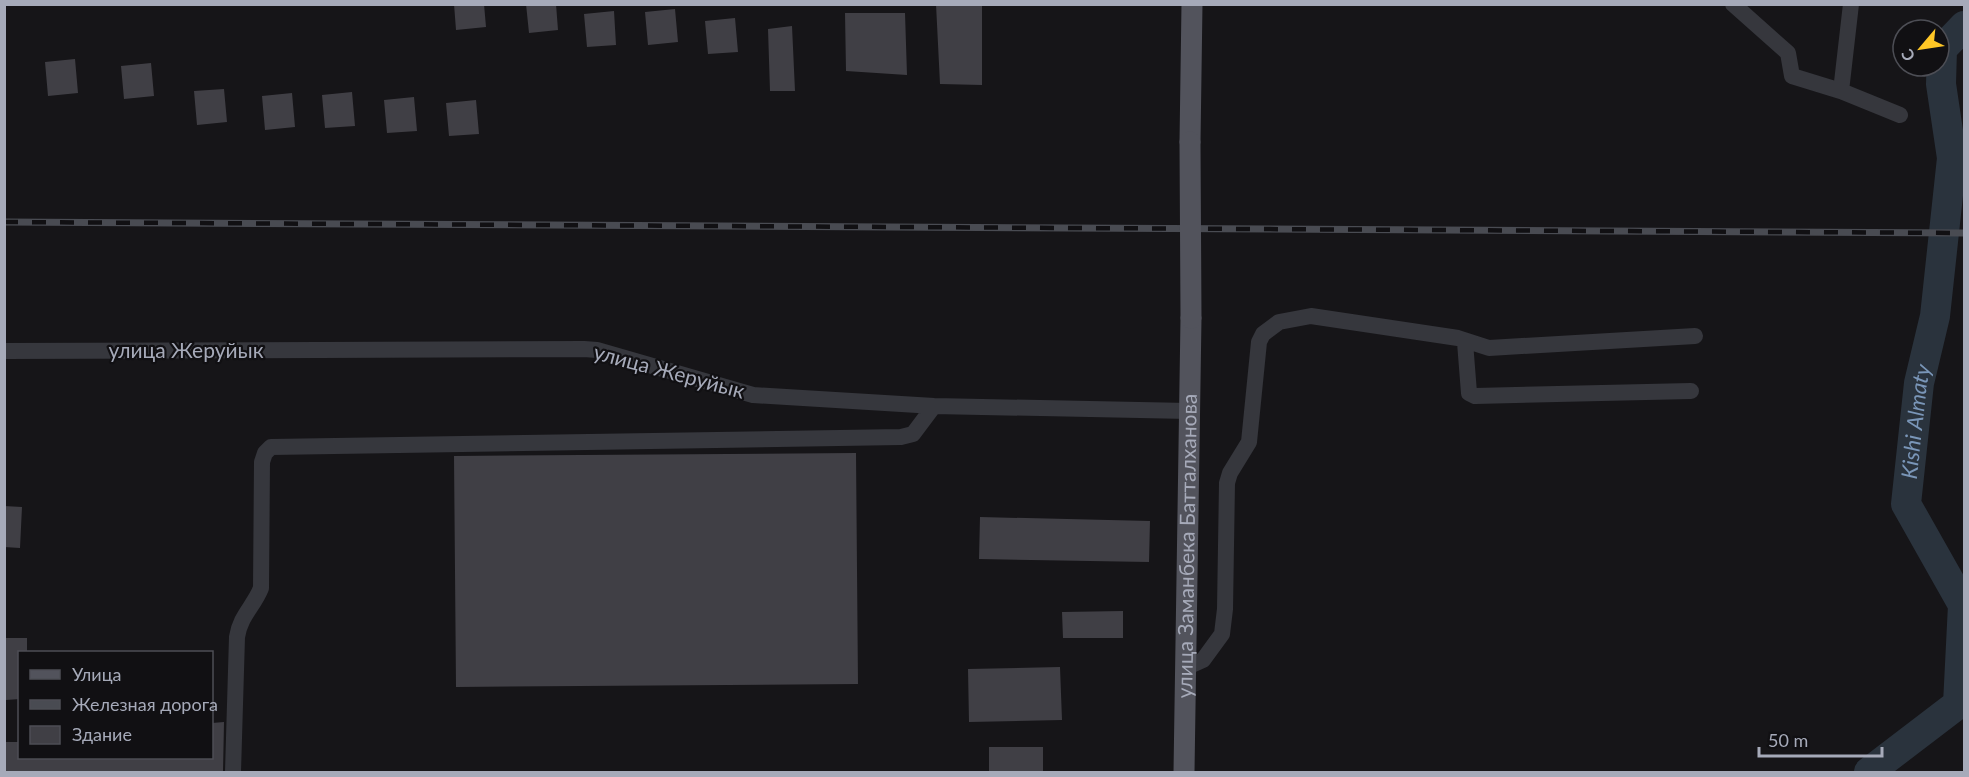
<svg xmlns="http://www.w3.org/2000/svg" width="1969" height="777" viewBox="0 0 1969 777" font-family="Lato,sans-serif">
  <rect width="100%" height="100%" fill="#161518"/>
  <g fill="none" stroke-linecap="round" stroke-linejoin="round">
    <path stroke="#2a333d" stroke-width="30" id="s1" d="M1869,772l89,-68 5,-99 -57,-101 13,-121 16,-67 17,-158 -11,-74 1,-35 22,-23"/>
  </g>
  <path fill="#403f45" d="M454,4h30l2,23 -30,3z
    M526,4h30l2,26 -29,3z
    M936,4h46v81l-42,-1z
    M675,9l3,33 -30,3 -3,-33z
    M614,11l2,34 -29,2 -3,-33z
    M845,13h60l2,62 -61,-4z
    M735,18l3,34 -30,2 -3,-33z
    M792,26l3,65h-25l-2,-62z
    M75,59l3,34 -30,3 -3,-34z
    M151,63l3,33 -30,3 -3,-33z
    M224,89l3,33 -30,3 -3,-34z
    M352,92l3,34 -30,2 -3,-33z
    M292,93l3,34 -30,3 -3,-34z
    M414,97l3,34 -30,2 -3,-33z
    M476,100l3,34 -30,2 -3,-33z
    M856,453l2,231 -402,3 -2,-231z
    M4,506l18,1 -2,41 -16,-1z
    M980,517l170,4 -1,41 -170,-3z
    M1123,611v27h-60l-1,-26z
    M6,638h21v14h-7v47l-14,1z
    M1060,667l2,53 -93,2 -1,-53z
    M224,722l-1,50h-219v-30h16v16h192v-35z
    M989,747h54v25h-54z"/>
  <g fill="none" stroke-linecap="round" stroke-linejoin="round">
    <path stroke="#36373d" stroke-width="16" d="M1733,4l55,49 4,23 52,16
      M1851,4l-10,87 59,24
      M1465,342l4,51 6,3 216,-5
      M4,351l580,-2 13,1 156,45 181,11 255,5
      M1185,668l18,-8 19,-26 3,-25 2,-126 3,-10 19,-31 10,-100 4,-8 16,-12 32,-6 147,22 31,10 206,-12
      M233,772l4,-135c3,-21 17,-31 24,-49l1,-126 3,-9 6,-6 630,-10 12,-3 21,-28"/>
    <g stroke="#52535c" stroke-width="21">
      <path d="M1190,142l2,-138"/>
      <path id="s2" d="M1184,772l7,-454"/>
    </g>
    <g stroke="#494b52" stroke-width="7">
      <path id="rail" d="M4,222l1960,11"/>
    </g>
    <use href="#rail" stroke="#111013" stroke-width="4.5" stroke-dasharray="14" stroke-linecap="butt"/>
    <path stroke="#52535c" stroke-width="21" d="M1190,142l1,176"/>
  </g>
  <g text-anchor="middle" stroke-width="4.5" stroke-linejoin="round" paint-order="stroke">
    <g font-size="21" fill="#a6aab9" stroke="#111013">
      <text x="186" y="358">улица Жеруйык</text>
      <text transform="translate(669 372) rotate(15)" y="7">улица Жеруйык</text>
      <text dy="7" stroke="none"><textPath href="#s2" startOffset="226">улица Заманбека Батталханова</textPath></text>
    </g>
    <g font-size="22" font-style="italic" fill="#7a96b8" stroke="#111013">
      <text dy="8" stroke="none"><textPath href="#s1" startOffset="410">Kіshі Almaty</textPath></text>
    </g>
  </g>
  <rect width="1969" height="777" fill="none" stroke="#a6aab9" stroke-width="12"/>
  <rect x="18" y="651" width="195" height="108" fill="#111013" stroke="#4d4e55" stroke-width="1.5"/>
  <rect x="30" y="670" width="30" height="9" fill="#52535c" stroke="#4d4e55" stroke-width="1.5"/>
  <text x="72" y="681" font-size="18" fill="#a6aab9">Улица</text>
  <rect x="30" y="700" width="30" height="9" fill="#494b52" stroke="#4d4e55" stroke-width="1.5"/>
  <text x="72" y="711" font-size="18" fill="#a6aab9">Железная дорога</text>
  <rect x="30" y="726" width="30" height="18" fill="#403f45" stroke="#4d4e55" stroke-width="1.5"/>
  <text x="72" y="741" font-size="18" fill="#a6aab9">Здание</text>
  <g transform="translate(1921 48) rotate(241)"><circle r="28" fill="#111013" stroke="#4d4e55" stroke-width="1.5"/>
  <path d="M0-4.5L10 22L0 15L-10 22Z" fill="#ffc726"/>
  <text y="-9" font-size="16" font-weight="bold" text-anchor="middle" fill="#a6aab9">С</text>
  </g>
  <path d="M1759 747v9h123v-9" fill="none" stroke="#a6aab9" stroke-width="3"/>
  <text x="1768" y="747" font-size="18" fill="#a6aab9" stroke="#111013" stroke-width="4.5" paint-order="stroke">50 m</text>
</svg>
